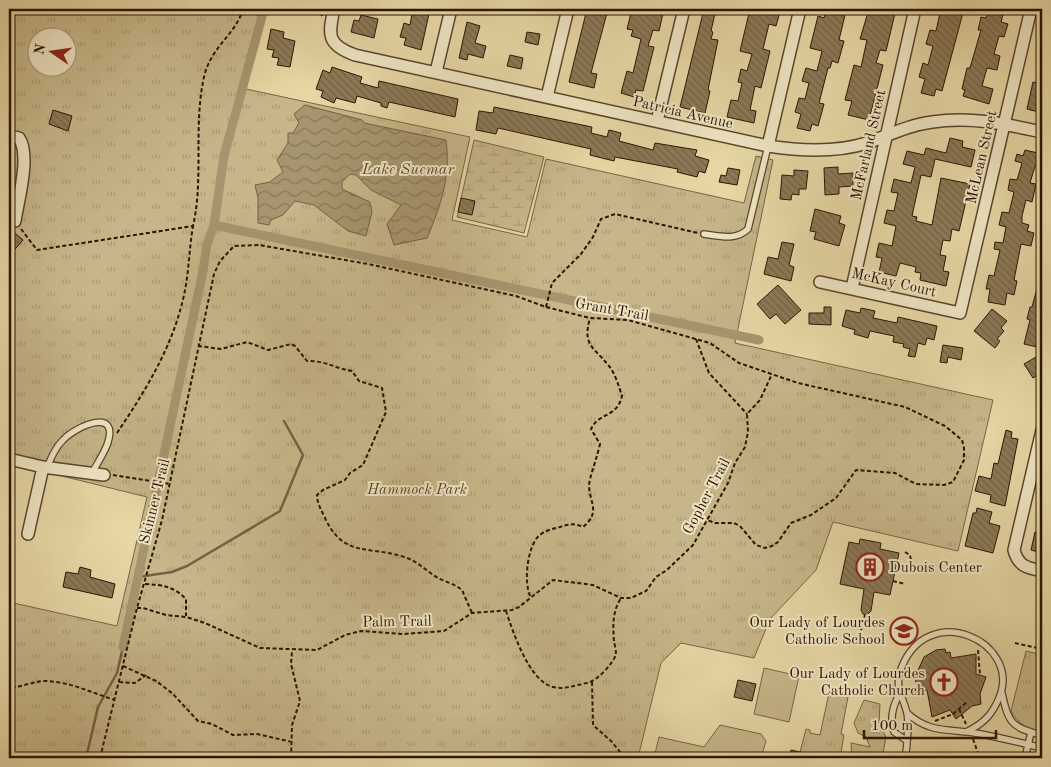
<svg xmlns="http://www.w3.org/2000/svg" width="1051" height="767" viewBox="0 0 1051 767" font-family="'Old Standard TT',serif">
  <defs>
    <pattern id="wetland-marsh" width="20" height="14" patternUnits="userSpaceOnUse" patternTransform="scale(1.25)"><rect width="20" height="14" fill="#c6b689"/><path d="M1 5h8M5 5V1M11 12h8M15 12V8" fill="none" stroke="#aa9c75"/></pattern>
    <pattern id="park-tufts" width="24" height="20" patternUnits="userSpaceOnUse" patternTransform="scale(1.25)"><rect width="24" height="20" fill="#c6b689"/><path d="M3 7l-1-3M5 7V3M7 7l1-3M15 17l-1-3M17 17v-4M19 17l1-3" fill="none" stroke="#aa9c75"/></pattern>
    <pattern id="water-waves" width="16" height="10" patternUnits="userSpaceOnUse" patternTransform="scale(1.25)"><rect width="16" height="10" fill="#a6956e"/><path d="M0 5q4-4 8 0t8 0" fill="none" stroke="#877858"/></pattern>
    <pattern id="building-back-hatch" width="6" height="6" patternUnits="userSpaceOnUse" patternTransform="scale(1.25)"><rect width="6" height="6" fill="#8c7957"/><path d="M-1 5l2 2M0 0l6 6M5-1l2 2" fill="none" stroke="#736246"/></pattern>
  </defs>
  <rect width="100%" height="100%" fill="#e6d7a5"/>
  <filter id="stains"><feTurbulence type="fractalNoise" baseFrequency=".004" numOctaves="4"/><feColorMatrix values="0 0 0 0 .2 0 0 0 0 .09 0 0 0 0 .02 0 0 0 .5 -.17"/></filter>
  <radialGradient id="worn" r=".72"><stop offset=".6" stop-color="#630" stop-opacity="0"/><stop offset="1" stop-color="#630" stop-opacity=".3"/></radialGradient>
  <path fill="#c6b689" stroke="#786546" d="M764,668l35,8 -10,46 -35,-8z
    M720,725l41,9 5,7 -5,17h-107l5,-21 45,10z"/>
  <path fill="url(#wetland-marsh)" stroke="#786546" d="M474,140l70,17 -20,76 -67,-16z"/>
  <path fill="url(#park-tufts)" stroke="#786546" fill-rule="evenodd" d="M9,9h258l-21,80 224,48 -18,83 75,17 19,-78 198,44 12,-47 17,4 -38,183 258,57 -35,151 -125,-29 -17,48 -46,49 -16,39 -73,-15 -20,20 -23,95h-629v-156l108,24 30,-129 -138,-34zM38,38h30v30h-30z
    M1026,651l16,4v77c-15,-3 -23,-7 -31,-21z
    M829,693l19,4 -7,37 3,1 -4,23h-23v-2l-17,-4 6,-23 4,1v3l10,2z
    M864,700l16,4 -1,19 7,14 -4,21h-30l-1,-15 19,4 -4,-10 -8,-4 -4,-10z"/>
  <path fill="url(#water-waves)" stroke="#756143" d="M305,105l57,15 2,3 82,17c5,36 -5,65 -19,98l-33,7 -7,-21 14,-19 -30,-15 -15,-15 -6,-1 -8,8v7l28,13 2,10 -6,24 -18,-5 -34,-26 -19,-4 -12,14 -12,5 -2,5 -11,-2v-25l-3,-13 15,-3 13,-10 -6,-12 11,-17v-10h5l6,-10 -5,-9z"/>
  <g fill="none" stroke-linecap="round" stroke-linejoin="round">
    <path stroke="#756143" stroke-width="2.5" d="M138,577l34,-5 15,-6 93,-55 23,-56 -19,-34
      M86,758l12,-51 19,-34 6,-26"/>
    <path stroke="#a6956e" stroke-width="9" d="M214,225l545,115
      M123,647l80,-376 4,-27 7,-19 10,-69 40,-147"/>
  </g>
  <path fill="url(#building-back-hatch)" stroke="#2b1402" d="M413,9h17l-9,41 -17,-5 2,-7 -6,-1 4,-14 6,2z
    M587,9h21l-17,64 6,1 -3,14 -25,-6z
    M632,9h32l-5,22 -6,-1 -5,16 6,1 -11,44 -7,-1 -2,7 -13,-4 6,-22 6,2 8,-34 -10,-3 2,-6 -6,-1z
    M704,9h12l-5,22 2,1 -2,7 7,1 -10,50 2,1 -5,22 -25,-6z
    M750,9h25l5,3 -4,14 -7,-2 -6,25 7,2 -9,37 -6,-2 -5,24 6,1 -2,12 -27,-6 4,-17 7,1 4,-18 -4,-1 3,-13 6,2 5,-17 -12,-3z
    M826,9h14l-1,5 6,1 -6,25 5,1 -6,22 -6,-2 -2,7h-2l-9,35 5,1 -6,22 -6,-2 -2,7 -13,-3 4,-14 -6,-2 4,-14 6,1 4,-16 -7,-2 4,-13 11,3 5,-20 -12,-3 8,-32 6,2z
    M869,9h27l-10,42 -6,-1 -4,13 7,2 -14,55 -21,-5 4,-14 -7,-1 9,-35 7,2 6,-27 -7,-1z
    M941,9h23l-22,82 -6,-2 -2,7 -13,-3 4,-14 -6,-2 4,-14 5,2 5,-19 -7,-2 4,-14 6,1z
    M989,9l15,1 -3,12 7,2 -4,13 -5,-1 -5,18 6,2 -3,14 -10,-2 -5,18 11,3 -4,15 -26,-8 2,-6 -3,-1 5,-21h3l11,-38h-3l3,-13 5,1z
    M361,15l17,4 -4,19 -23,-6 3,-12 5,1z
    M467,22l13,4 -5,17 11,3 -3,12 -15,-4 -1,6 -8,-2z
    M271,29l13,3 -1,6 12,3 -5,26 -13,-2 2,-7 -7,-1 2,-7 -7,-1z
    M527,32l13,2 -2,11 -13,-3z
    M510,55l13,3 -2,11 -14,-3z
    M332,67l30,10 -2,6 18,5 1,-7 79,18 -3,18 -66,-15 -2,6 -6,-2v-3l-24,-7 -2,7 -19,-5 -2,5 -13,-6 2,-6 -7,-2 7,-19 7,3z
    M1033,82l9,2v29l-15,-4z
    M494,107l98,20 -1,6 16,4 2,-7 12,3 -2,8 34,9 2,-7 42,7 -2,6 14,4 -4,13 -6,-2 -2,6 -20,-5 1,-3 -63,-12 -1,4 -24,-6 1,-6 -93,-21 -2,6 -20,-4 3,-19 14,2z
    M53,110l19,6 -4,15 -19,-7z
    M950,138l13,3 -1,6 13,3 -4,17 -36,-8 -4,18 -10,-2 -9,41 5,1 -1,4 16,4 9,-47 29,6 -11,47 -7,-2 -2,12 -7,-1 -3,15 6,1 -3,15 6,1 -3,14 -26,-6 1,-7 -6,-1 1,-5 -16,-4 -4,13 -17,-4 3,-14 -6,-1 3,-14 13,3 4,-20 -12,-3 3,-13 7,1 4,-18 -7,-1 3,-13 17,4 4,-16 -12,-3 4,-13 17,4 2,-7 20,5z
    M1025,150l17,4v14l-7,-2 -5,17 6,1 -4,18 -6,-2 -4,16v7l7,2 -2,6 7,2 -3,13 -10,-2 -7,36 3,1 -3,14 -7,-2 -2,12 -17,-3 2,-13h-4l3,-14 5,1 6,-26 -6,-1 1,-7 8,1 3,-16 -7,-2 3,-13 7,1 5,-21 -6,-2 2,-11 7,1 5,-17 -7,-2 2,-7 6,2z
    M838,167v7l15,-1v13l-14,1v7l-14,1 -1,-27z
    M728,168l12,2 -3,15 -18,-3 2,-7 5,1z
    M794,170l14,1 -2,18h-7v6l-7,-1 -1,6 -11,-1 2,-24 12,1z
    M461,198l14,3 -3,14 -14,-3z
    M815,209l26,7 -2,7 6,2 -6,21 -25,-7 2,-7 -6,-1z
    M9,228l14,12 -14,16z
    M782,242l12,2 -5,21 5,2 -3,14 -27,-7 4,-17 10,2z
    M1040,277l2,1v49l-5,20 -13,-3 6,-24 -3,-1 3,-12h2z
    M778,285l23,25 -16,14 -9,-10 -6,5 -13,-15z
    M824,307h7v18l-22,-1v-11h15z
    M861,308l14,3 -2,7 24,5 1,-6 39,9 -3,14 -7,-2 -2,7 -7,-2 -3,14 -7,-1 2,-7 -7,-2 1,-3 -11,-2 1,-6 -24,-5 -2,7 -14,-4 1,-4 -13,-4 4,-16 14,3z
    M992,309l15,12 -6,7 3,3 -7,8 3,2 -5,7 -21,-17z
    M943,345l20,3 -2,12 -13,-3 -1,6 -7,-1z
    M1036,357l6,11v5l-9,5 -9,-14z
    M1006,430l6,2 -1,6 7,1 -13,67 -15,-4 1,-7 -16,-4 4,-15 12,3 3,-16 4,1z
    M977,508l15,4 -3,11 11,3 -7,27 -28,-7 8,-33h3z
    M1035,532l7,2v19l-11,-3z
    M860,539l21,4 -1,6 19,4 -9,42 -16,-3 -3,19 -4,4 -4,-1 -2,-4 3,-21 -24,-5 9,-42 10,2z
    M80,567l11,3 -1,7 25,7 -3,14 -49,-11 3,-15 12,2z
    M945,649l1,4 4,-1 1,6 25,-4v20l10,3 -6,17 1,10 -9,2 -16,13 -6,-9 -18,7 -5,-27 -5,1v-4h-5l-2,-10 9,-20 12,-7z
    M738,680l18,4 -4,17 -18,-4z
    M791,750l22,5v3h-24z"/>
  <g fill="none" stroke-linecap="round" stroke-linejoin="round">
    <g stroke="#5a452b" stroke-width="8">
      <path id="service" d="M704,234c15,2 32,7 44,-5l20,-83
        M47,468c4,-10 8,-20 16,-28 13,-14 58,-34 44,5 -4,10 -10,19 -15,28
        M1002,693c6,30 10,35 40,42
        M899,695c-7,12 -9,24 -5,37l12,8
        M907,713c24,22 44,15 74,21 20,4 41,9 61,14
        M905,758c2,-9 4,-36 2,-45 -4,-17 -13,-25 -6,-44 26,-71 122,-27 98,29 -7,17 -16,26 -33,34
        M1025,758l6,-26"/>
    </g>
    <g stroke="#5a452b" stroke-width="14">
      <path id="minor" d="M334,9c-6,26 -7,36 21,46l413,91c32,5 67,7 99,-3 22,-8 42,-18 65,-21 39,-6 73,2 110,10
        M436,72l15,-63
        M547,97l21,-88
        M657,121l27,-112
        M9,136l10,2c12,17 -1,63 -4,83
        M768,146l32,-137
        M820,282l140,31 71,-304
        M852,288l63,-279
        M1042,430l-28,120c4,16 13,18 28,21
        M9,459l34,8 61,8
        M28,534l15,-67"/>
    </g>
    <path stroke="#2b1402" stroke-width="2" stroke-dasharray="4 2.5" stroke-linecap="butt" d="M319,9l3,7
      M21,229l16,21 156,-24c11,-48 0,-99 11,-149 7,-31 31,-41 39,-68
      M546,307l6,-24 29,-29 12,-17 8,-18 14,-5 83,19
      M696,339l13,34 38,41
      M198,346l23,3 26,-7 21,8 23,-6 4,2 12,15c21,0 26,7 45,10l7,10 23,7 4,24 -23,53 -13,8 -5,7 -22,10 -6,5c0,9 5,16 9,25 18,37 42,26 75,36 16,4 25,15 37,22 8,4 17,6 24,12l10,23
      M117,433c29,-43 56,-87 67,-138 5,-22 5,-46 9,-69
      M113,475l57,9
      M905,552l5,3 1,5
      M893,581l12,3
      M145,584c17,1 28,2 41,15v17
      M530,596c-6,-15 -3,-43 6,-57 6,-8 16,-10 24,-12 8,-3 15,-4 23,0 21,-17 2,-28 7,-48 3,-11 7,-22 10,-35l-9,-15c8,-17 26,-11 31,-33 -3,-9 -7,-23 -13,-30 -15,-19 -27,-20 -19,-48
      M137,608h6l23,7 20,2 19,6 55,25 57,2 28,-15 16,-4 42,3 41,-3 28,-18 40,-3 7,-3 34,-27 40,5 28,13h10l15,-7 10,-14 11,-7 26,-25 35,-62 7,-20 10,-16 3,-15 -1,-18 13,-14 12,-26
      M506,611c7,21 23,70 47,76 12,3 22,-2 34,-4 10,-2 26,-19 29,-29 0,-3 -1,-9 -2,-12 -1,-16 -2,-30 7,-44
      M861,630l4,-15
      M1015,643l27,6
      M978,650l2,25
      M123,666l33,15 16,12 26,28 14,3 21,11 24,-1 35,8
      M9,679l6,8c10,-1 19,-6 31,-6 25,1 46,12 69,19
      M119,682l16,1 11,-8
      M592,682l1,43 18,16 14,17
      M959,709l7,15
      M935,721l18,-7 14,-12
      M973,739l5,14
      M100,758l37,-150 25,-88 52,-246 6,-13 14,-15 25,-1 109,19 148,32 30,11 44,11 38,2 82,23 29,20 59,20 107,24 40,19 17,14 2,8v12l-11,22 -9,3 -28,-1 -21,-11 -39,-3 -20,28 -25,17 -20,8 -13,19 -6,4 -7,2 -9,-3 -16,-19 -6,-3h-19l-8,-3
      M291,758l1,-33 8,-24 -9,-37 1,-13"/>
    <use href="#service" stroke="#efe5c4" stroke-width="5.5"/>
    <use href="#minor" stroke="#efe5c4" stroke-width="11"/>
  </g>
  <defs>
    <g id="building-ring" transform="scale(1.4375)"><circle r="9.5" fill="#efe5c4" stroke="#8f2418" stroke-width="1.5"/><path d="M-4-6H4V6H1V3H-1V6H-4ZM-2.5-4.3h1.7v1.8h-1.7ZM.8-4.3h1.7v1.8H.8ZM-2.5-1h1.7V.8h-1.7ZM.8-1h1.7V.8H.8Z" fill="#8f2418"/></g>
    <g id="school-ring" transform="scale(1.4375)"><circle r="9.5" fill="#efe5c4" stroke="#8f2418" stroke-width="1.5"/><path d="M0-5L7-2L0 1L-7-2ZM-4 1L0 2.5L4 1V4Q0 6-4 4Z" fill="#8f2418"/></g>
    <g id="church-ring" transform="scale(1.4375)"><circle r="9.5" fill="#efe5c4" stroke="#8f2418" stroke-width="1.5"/><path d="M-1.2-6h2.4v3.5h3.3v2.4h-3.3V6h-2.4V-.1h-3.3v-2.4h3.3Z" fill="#8f2418"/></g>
  </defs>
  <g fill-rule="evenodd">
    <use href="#building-ring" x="870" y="567"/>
    <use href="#school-ring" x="904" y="631"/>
    <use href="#church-ring" x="944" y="682"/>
  </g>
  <g text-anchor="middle" stroke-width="4" stroke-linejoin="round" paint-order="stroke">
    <g font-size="15" fill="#2b1402" stroke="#efe5c4">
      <text transform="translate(683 112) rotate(13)" y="5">Patricia Avenue</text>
      <text transform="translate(868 145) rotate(-77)" y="5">McFarland Street</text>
      <text transform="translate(981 157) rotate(-77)" y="5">McLean Street</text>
      <text transform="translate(894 282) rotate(13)" y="5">McKay Court</text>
      <text transform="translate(612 309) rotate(10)" y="5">Grant Trail</text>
      <text transform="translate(706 496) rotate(-62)" y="5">Gopher Trail</text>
      <text transform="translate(154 501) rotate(-76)" y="5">Skinner Trail</text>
      <text transform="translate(397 621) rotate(-1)" y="5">Palm Trail</text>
    </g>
    <g font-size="15" font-style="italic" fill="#5a452a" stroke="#efe5c4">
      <text x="417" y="494">Hammock Park</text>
    </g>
    <g font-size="15" fill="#2b1402" stroke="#efe5c4" text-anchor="end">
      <text x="889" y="572" text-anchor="start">Dubois Center</text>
      <text x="885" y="627">Our Lady of Lourdes<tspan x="885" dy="17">Catholic School</tspan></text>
      <text x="925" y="678">Our Lady of Lourdes<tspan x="925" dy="17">Catholic Church</tspan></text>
    </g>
    <g font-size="16" font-style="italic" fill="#5c482d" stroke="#efe5c4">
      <text x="408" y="174">Lake Suemar</text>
    </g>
  </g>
  <rect width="1051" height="767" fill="none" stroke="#e6d7a5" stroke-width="30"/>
  <rect x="10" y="10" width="1031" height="747" fill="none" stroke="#2b1402" stroke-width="2.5"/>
  <rect x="15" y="15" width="1021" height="737" fill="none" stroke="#2b1402"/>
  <g transform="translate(52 52) rotate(283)"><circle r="24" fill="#efe5c4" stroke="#a19176"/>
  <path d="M0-4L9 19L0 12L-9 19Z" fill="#8f2418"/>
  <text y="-8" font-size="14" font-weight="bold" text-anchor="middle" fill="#2b1402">N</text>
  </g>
  <path d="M864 730v8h132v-8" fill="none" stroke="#2b1402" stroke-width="2.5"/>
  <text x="871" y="730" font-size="15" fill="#2b1402" stroke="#efe5c4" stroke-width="4" paint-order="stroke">100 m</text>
  <rect width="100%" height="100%" filter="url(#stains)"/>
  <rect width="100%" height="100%" fill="url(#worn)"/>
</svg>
